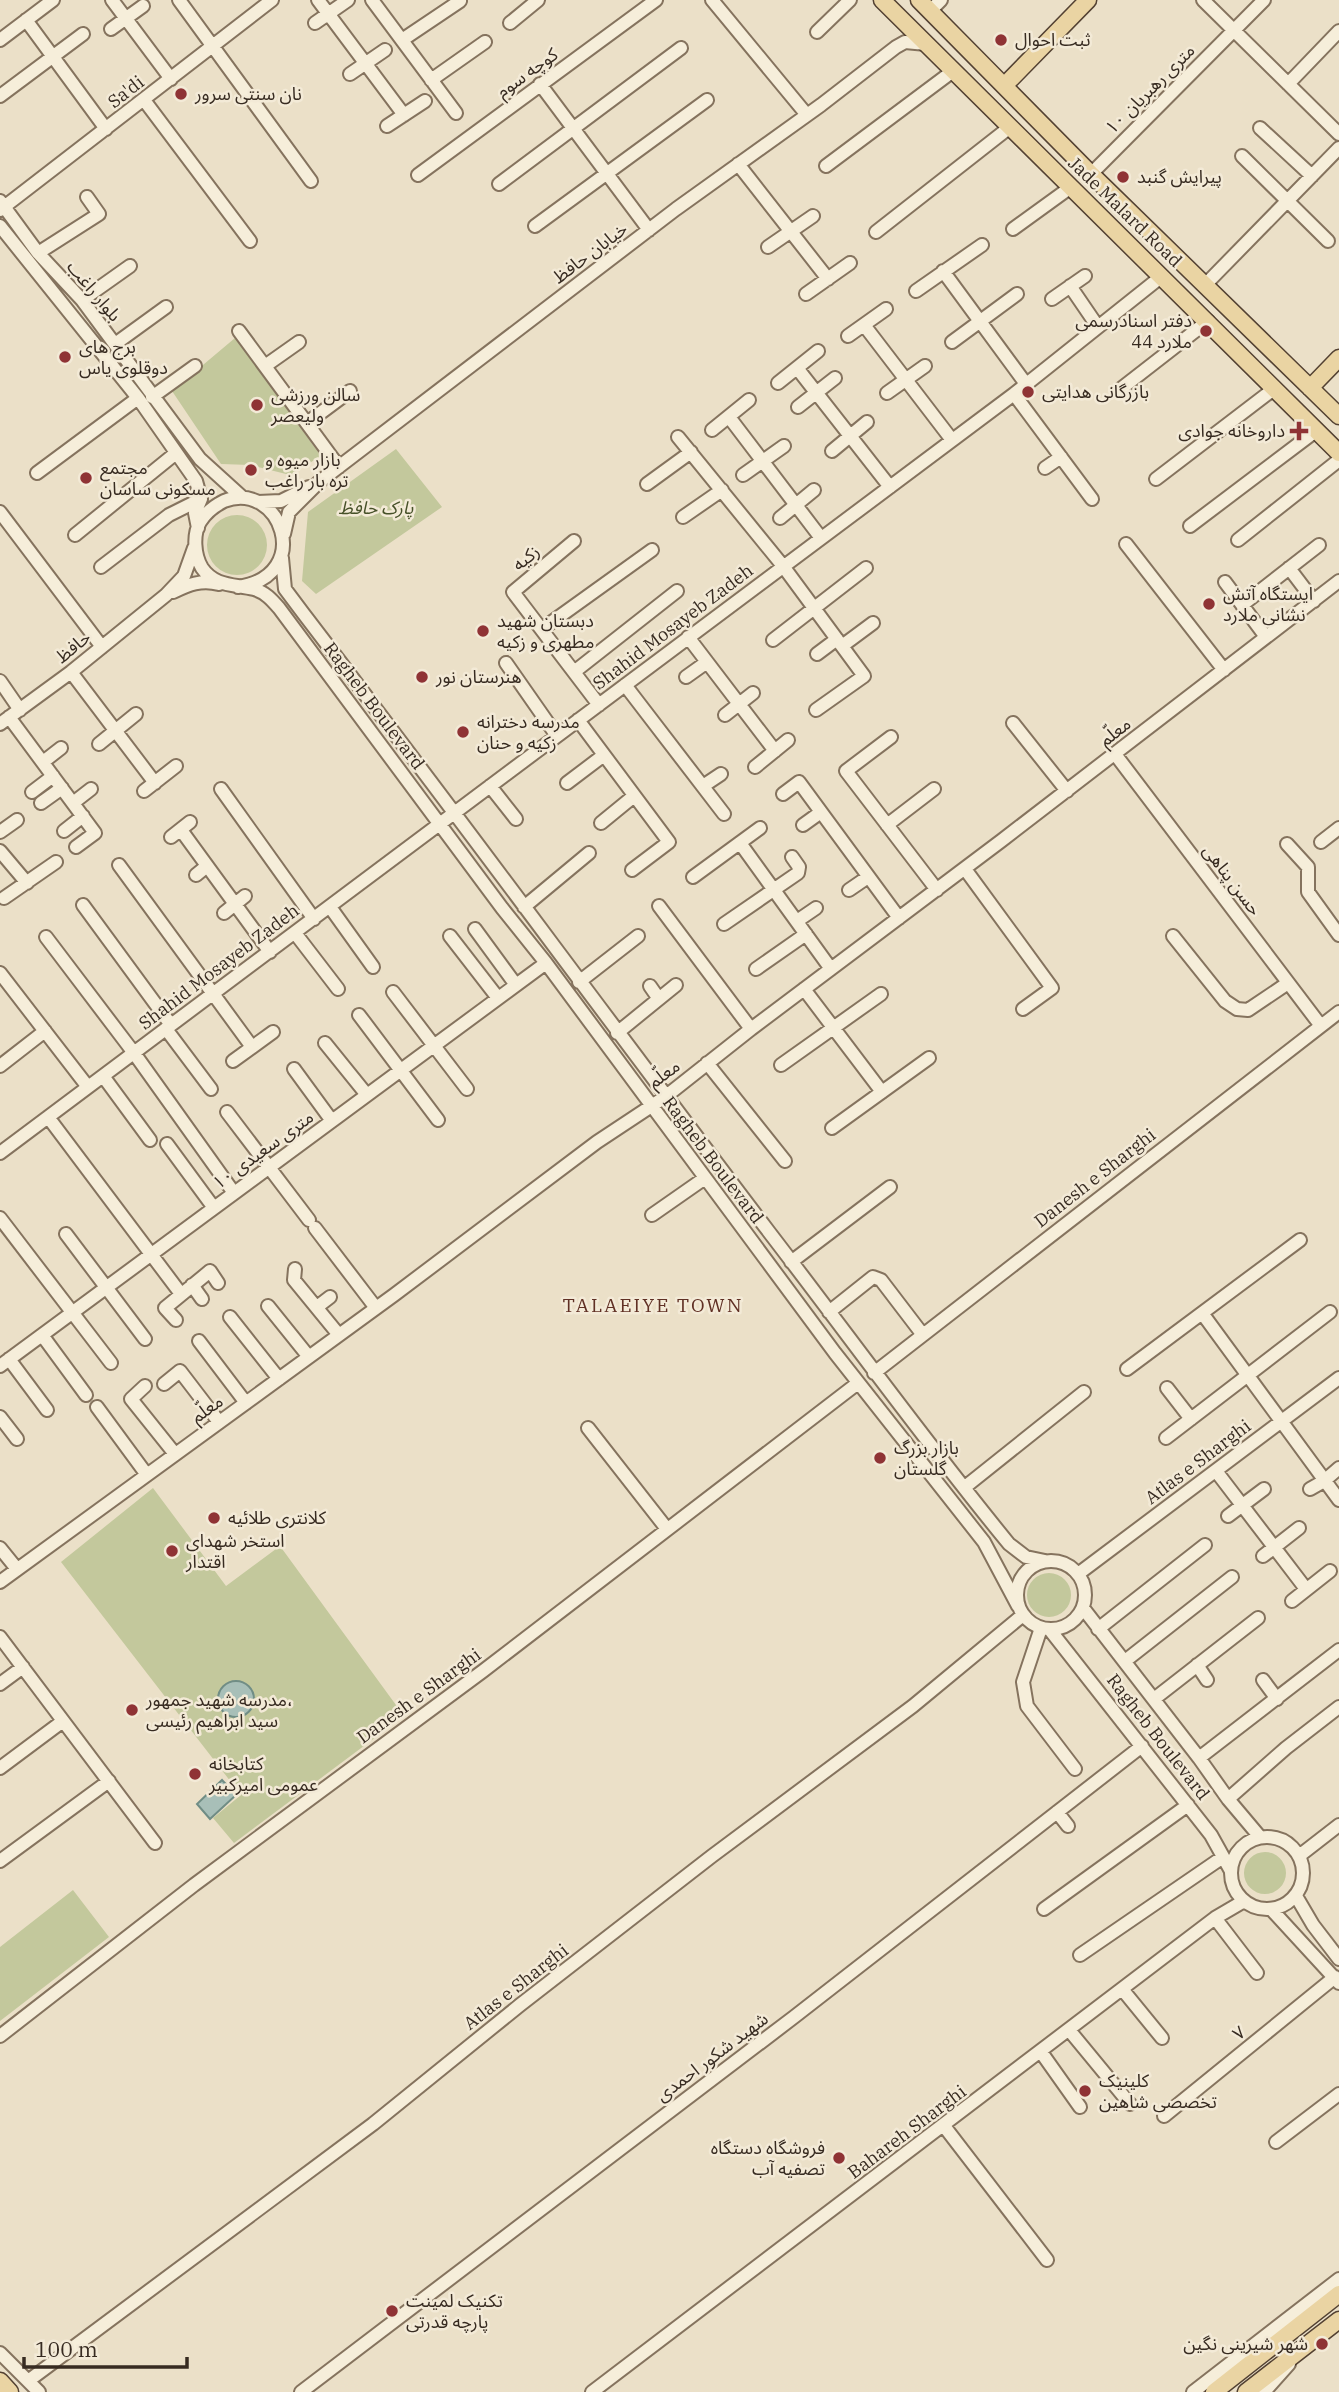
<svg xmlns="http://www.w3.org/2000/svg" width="1339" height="2392" viewBox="0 0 1339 2392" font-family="'IBM Plex Serif','Noto Sans Arabic',serif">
  <rect width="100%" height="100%" fill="#ebe0c8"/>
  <path fill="#c3c89c" d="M235,338l86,118 -31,19 -40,-10 -29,-1 -49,-73z
    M396,449l46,58 -126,87 -14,-13 6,-69z
    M207 545a30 30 0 1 1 60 0a30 30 0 1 1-60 0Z
    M153,1488l73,98 54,-40 124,170 -170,127 -21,-25 28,-23 -180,-233z
    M1027 1595a22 22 0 1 1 44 0a22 22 0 1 1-44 0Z
    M1244 1873a21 21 0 1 1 42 0a21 21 0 1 1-42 0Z
    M73,1890l36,47 -109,84v-74z"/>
  <path fill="#a8bfb8" stroke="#708d85" stroke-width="2" d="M218 1699a18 18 0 1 1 36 0a18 18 0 1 1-36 0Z
    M222,1780l14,15 -26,24 -13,-15z"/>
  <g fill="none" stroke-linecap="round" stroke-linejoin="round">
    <g stroke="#85735e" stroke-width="16">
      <path id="minor" d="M112,0l59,79
        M179,0l132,181
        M318,0l86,115
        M372,0l84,113
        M712,0l95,115
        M1203,0l136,134
        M930,11l11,-11
        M26,20l80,109
        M315,23l33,-23
        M510,23l28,-23
        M111,29l32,-23
        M817,32l33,-32
        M0,40l53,-40
        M402,40l58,-39
        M350,74l35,-24
        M431,80l54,-38
        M540,84l109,146
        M1288,84l51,-53
        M0,96l83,-62
        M144,100l106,141
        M387,126l38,-25
        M1260,128l52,48
        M1242,156l86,85
        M738,164l90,115
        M826,166l127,-95
        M1091,174l173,-174
        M418,175l238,-175
        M499,184l182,-136
        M0,201l38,52 44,47 118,159 43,39
        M0,210l272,-210
        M0,226l138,172 58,83 5,18 -6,14 3,15
        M535,226l172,-126
        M1013,229l58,-42
        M876,232l134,-105
        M768,247l45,-31
        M38,253l61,-39 -12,-17
        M943,271l83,113
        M1205,285l134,-137
        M1070,286l28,41
        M916,291l66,-46
        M806,294l44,-31
        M1052,299l33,-23
        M82,300l48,-34
        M864,325l88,115
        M239,331l100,136
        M848,336l38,-27
        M952,342l65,-48
        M115,344l51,-37
        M265,366l34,-24
        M797,368l93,119
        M778,383l40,-32
        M1118,391l90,-70
        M887,393l38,-27
        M1014,394l78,105
        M152,397l43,-31
        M798,407l37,-29
        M729,417l92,121
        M307,423l43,-32
        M712,430l37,-30
        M678,437l105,129 81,110 -48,34
        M832,451l35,-29
        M1045,468l16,-11
        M37,473l101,-75
        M743,475l41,-29
        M1156,479l119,-91
        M647,484l44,-32
        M258,502l23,-1 28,-14
        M0,512l102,135
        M683,517l39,-27
        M780,518l34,-28
        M1190,526l127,-96
        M284,534l5,-22 30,-30 357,-273 145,-104 75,-58 9,-5 21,2
        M75,535l101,-82
        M1238,540l101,-80
        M574,541l-61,51 86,113
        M1126,544l98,126
        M282,558l3,31 18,24c157,205 310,414 466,619 80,104 157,211 240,312l17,13 19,4
        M101,567l68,-52 32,-16
        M1289,568l25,33
        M1225,582l41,55
        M238,587c78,-12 42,-108 -14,-86 -10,5 -18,11 -24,21 -7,12 -6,33 2,46 13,19 32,16 52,21 11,3 18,11 25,19l223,300 44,55 289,390 149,189 34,64
        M173,592c15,-7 28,-13 46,-8
        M1242,605l77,-60
        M542,629l110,-79
        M688,637l87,114
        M773,640l93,-72
        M842,646l31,-23
        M817,654l20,-15
        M506,663l51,73
        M71,672l84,111
        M574,672l103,-81
        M686,677l21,-15
        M0,681l20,29
        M625,685l99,129
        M725,715l28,-22
        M9,717l86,116 -19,14
        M578,720l91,122 -37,28
        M1013,723l54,68
        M0,724l71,-52 95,-77 18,-19 10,-28
        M891,737l-45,34 91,119
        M99,744l37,-30
        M1115,754l206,272
        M43,762l18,-14
        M755,767l33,-27
        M567,783l37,-28
        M490,786l26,33
        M703,786l18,-12
        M221,789l93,130
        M144,791l32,-25
        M32,792l21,-16
        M783,794l16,-12 100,136
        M41,803l21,-15
        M73,803l18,-14
        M601,823l33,-27
        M803,825l18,-13
        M887,825l47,-36
        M181,830l89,122
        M64,831l19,-15
        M0,832l17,-12
        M171,837l19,-15
        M1321,842l18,-14
        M740,843l91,126
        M1287,844l21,23v25l31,43
        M0,851l27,32
        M119,865l133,182
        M965,869l87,119 -29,21
        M196,875l11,-9
        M693,877l67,-49
        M849,890l19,-13
        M4,898l52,-36
        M83,905l88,120
        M659,906l92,123
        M330,907l43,60
        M524,907l65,-54
        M224,913l21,-17
        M797,921l19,-13
        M724,924l74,-51 1,-6 -7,-10
        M475,929l41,56
        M295,933l43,56
        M450,936l48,62
        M1173,936l52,65 12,8 11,1 40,-27
        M46,937l88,116 100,140
        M756,969l50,-35
        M0,973l88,114
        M579,982l59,-46
        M650,986l9,13
        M804,989l78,103
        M393,992l74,97
        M359,1015l79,105
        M166,1029l45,60
        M617,1033l59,-48
        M325,1043l42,52
        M233,1061l40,-29
        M707,1063l78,98
        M781,1065l100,-71
        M0,1066l45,-35
        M294,1069l38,52
        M103,1076l47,64
        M227,1112l82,108
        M48,1117l133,177
        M832,1128l97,-70
        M167,1144l47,64
        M0,1153l1014,-759 148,-118
        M652,1215l53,-37
        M0,1218l111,145
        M315,1228l61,80
        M66,1234l79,105
        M791,1262l99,-75
        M295,1269l-1,11 45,55
        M192,1285l10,14
        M268,1306l41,51
        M317,1307l13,-10
        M829,1312l44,-35 8,3 42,55
        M1202,1313l137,187
        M230,1317l49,62
        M176,1320l-11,-12 45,-37 8,12
        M42,1335l44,60
        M199,1341l47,62
        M9,1359l38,51
        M0,1366l546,-403
        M1127,1369l173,-129
        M874,1373l465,-361
        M164,1384l16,-13 39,51
        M145,1386l-14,13 44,55
        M1167,1388l24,31
        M97,1407l50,68
        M0,1417l17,22
        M588,1428l79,101
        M1166,1438l164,-126
        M1216,1471l90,118
        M965,1487l119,-95
        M1310,1489l14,-8 15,-13
        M1228,1516l36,-27
        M0,1548l17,21
        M1263,1556l36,-28
        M1017 1595a34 34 0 1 1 68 0a34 34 0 1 1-68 0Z
        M1078,1574l261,-196
        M0,1582l394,-287 203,-153 68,-45 86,-68 250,-188 338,-260
        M1292,1601l38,-30
        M1083,1608l116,150 29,41 32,38
        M1041,1628l-18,54 4,24 48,63
        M1098,1629l107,-84
        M1050,1630l161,205 20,36
        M0,1637l155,206
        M1125,1661l107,-84
        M1197,1665l10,15
        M1263,1680l14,19
        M0,1684l23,-17
        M1154,1699l104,-81
        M1199,1758l140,-108
        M0,1768l63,-47
        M1228,1799l58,-51 53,-41
        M1057,1812l11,14
        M1231 1873a36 36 0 1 1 72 0a36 36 0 1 1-72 0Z
        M1299,1856l40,-31
        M0,1861l109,-80
        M1296,1896l17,29 26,34
        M1044,1909l144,-104
        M1271,1909l68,74
        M1215,1918l42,55
        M1080,1955l143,-98
        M1122,1989l40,49
        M1069,2030l61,74
        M0,2036l194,-151 289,-214 375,-288
        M1041,2052l39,55
        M1164,2116l171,-139
        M944,2126l103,134
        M1276,2142l63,-48
        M0,2353l39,39
        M28,2381l345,-257 147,-119 192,-149 201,-150 110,-91
        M301,2392l493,-375 348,-271
        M592,2392l623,-474 29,-17
        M1193,2392l146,-113
        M1264,2392l25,-28"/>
    </g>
    <g stroke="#534132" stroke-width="19">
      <path id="major" d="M882,0l457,453
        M919,0l172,174 248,242
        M1004,86l84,-86
        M1310,388l29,-30
        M0,2381l10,11
        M1214,2392l125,-98
        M1246,2392l93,-72"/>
    </g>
    <use href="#minor" stroke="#f6eeda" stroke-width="12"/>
    <use href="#major" stroke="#ead4a3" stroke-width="16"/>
  </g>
  <g fill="#8f3335" stroke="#f3ead7" stroke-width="2.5">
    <circle cx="1001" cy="40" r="7"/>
    <circle cx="181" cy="94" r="7"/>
    <circle cx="1123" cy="177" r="7"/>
    <circle cx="1206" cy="331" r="7"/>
    <circle cx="65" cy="357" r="7"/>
    <circle cx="1028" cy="392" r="7"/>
    <circle cx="257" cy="405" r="7"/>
    <path d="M1295.5 420.5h7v7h7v7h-7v7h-7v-7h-7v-7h7z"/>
    <circle cx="251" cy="470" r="7"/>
    <circle cx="86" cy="478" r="7"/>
    <circle cx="1209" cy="604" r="7"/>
    <circle cx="483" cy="631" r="7"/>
    <circle cx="422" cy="677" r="7"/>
    <circle cx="463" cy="732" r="7"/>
    <circle cx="880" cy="1458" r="7"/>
    <circle cx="214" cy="1518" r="7"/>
    <circle cx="172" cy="1551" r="7"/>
    <circle cx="132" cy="1710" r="7"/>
    <circle cx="195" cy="1774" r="7"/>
    <circle cx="1085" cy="2091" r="7"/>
    <circle cx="839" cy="2158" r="7"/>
    <circle cx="392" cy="2311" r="7"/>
    <circle cx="1322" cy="2344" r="7"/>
  </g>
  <g text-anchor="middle" stroke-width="5" stroke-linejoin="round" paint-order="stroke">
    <g font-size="18" fill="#372b21" stroke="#f3ead7" text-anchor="start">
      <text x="1015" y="46">ثبت احوال</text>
      <text x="195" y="100">نان سنتی سرور</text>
      <text x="1137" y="183">پیرایش گنبد</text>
      <text x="1192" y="327" text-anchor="end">دفتر اسنادرسمی<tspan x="1192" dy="21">44 ملارد</tspan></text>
      <text x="79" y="353">برج های<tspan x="79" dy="21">دوقلوی یاس</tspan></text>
      <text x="1042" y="398">بازرگانی هدایتی</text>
      <text x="271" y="401">سالن ورزشی<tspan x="271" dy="21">ولیعصر</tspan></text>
      <text x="1285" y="437" text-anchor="end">داروخانه جوادی</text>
      <text x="265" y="466">بازار میوه و<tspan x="265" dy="21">تره بار راغب</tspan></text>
      <text x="100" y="474">مجتمع<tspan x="100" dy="21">مسکونی ساسان</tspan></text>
      <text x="1223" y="600">ایستگاه آتش<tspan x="1223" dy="21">نشانی ملارد</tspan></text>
      <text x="497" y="627">دبستان شهید<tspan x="497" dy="21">مطهری و زکیه</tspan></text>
      <text x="436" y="683">هنرستان نور</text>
      <text x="477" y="728">مدرسه دخترانه<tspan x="477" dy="21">زکیه و حنان</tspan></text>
      <text x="894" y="1454">بازار بزرگ<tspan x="894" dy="21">گلستان</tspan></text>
      <text x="228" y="1524">کلانتری طلائیه</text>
      <text x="186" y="1547">استخر شهدای<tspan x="186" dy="21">اقتدار</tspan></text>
      <text x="146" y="1706">مدرسه شهید جمهور،<tspan x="146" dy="21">سید ابراهیم رئیسی</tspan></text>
      <text x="209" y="1770">کتابخانه<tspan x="209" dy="21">عمومی امیرکبیر</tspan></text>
      <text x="1099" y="2087">کلینیک<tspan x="1099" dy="21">تخصصی شاهین</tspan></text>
      <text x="825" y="2154" text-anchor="end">فروشگاه دستگاه<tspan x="825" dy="21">تصفیه آب</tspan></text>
      <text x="406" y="2307">تکنیک لمینت<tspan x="406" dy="21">پارچه قدرتی</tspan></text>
      <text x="1308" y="2350" text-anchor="end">شهر شیرینی نگین</text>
    </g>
    <g font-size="18" fill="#372b21" stroke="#f3ead7">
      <text transform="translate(527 73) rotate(-36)" y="6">کوچه سوم</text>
      <text transform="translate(1150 89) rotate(-45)" y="6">۱۰ متری رهبریان</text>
      <text transform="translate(126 92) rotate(-38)" y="6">Sa'di</text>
      <text transform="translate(1125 212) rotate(44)" y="6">Jade Malard Road</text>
      <text transform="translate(590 253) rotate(-37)" y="6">خیابان حافظ</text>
      <text transform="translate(94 291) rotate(50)" y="6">بلوار راغب</text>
      <text transform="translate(526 558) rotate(-40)" y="6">زکیه</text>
      <text transform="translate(673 627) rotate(-37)" y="6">Shahid Mosayeb Zadeh</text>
      <text transform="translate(73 647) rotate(-39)" y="6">حافظ</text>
      <text transform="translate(374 706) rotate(53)" y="6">Ragheb Boulevard</text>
      <text transform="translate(1115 732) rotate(-38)" y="6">معلّم</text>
      <text transform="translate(1232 880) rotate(53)" y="6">حسن پناهی</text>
      <text transform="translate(219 967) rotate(-37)" y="6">Shahid Mosayeb Zadeh</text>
      <text transform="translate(664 1074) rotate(-36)" y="6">معلّم</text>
      <text transform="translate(263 1150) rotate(-36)" y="6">۱۰ متری سعیدی</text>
      <text transform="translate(713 1160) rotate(53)" y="6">Ragheb Boulevard</text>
      <text transform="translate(1095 1178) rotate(-38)" y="6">Danesh e Sharghi</text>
      <text transform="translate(207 1409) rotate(-35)" y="6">معلّم</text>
      <text transform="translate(1198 1462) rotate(-37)" y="6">Atlas e Sharghi</text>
      <text transform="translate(419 1696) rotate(-36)" y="6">Danesh e Sharghi</text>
      <text transform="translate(1158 1737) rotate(52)" y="6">Ragheb Boulevard</text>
      <text transform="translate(516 1987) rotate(-38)" y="6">Atlas e Sharghi</text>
      <text transform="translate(1239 2033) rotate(-39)" y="6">۷</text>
      <text transform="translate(712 2057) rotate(-37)" y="6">شهید شکور احمدی</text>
      <text transform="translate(907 2132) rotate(-37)" y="6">Bahareh Sharghi</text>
    </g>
    <g font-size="18" font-style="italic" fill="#475129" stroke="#f3ead7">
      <text x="376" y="514">پارک حافظ</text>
    </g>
    <g font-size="19" letter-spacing="2" fill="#603024" stroke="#f3ead7">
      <text x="653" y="1312">TALAEIYE TOWN</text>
    </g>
  </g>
  <path d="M24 2357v10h163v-10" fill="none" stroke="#372b21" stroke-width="3.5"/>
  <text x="35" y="2357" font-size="21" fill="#372b21" stroke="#f3ead7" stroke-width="5" paint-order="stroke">100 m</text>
</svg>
